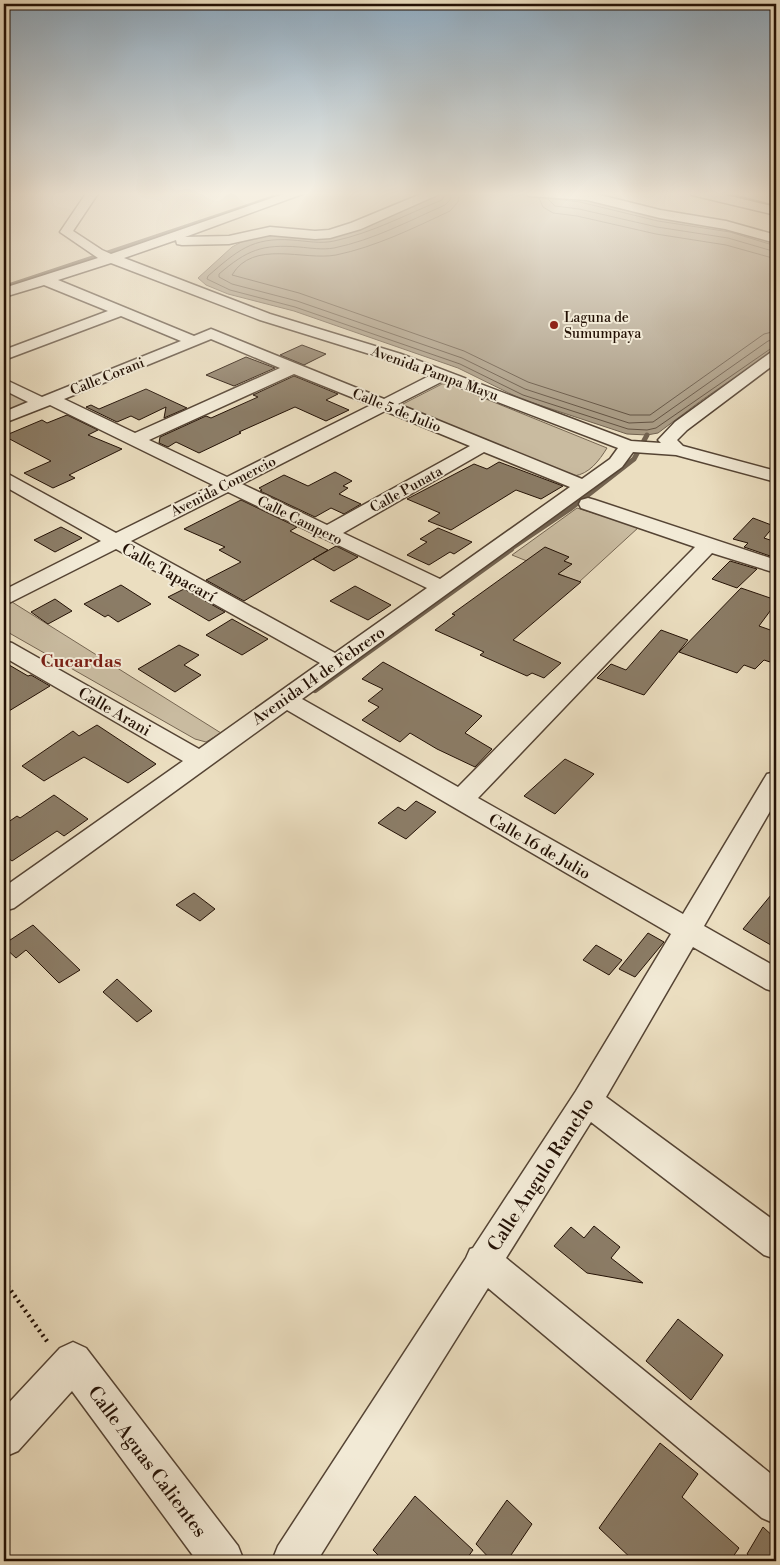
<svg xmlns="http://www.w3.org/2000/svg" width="780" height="1565" viewBox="0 0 780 1565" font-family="'Libre Bodoni',serif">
  <rect width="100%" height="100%" fill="#ebdec0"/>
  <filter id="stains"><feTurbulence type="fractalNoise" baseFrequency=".004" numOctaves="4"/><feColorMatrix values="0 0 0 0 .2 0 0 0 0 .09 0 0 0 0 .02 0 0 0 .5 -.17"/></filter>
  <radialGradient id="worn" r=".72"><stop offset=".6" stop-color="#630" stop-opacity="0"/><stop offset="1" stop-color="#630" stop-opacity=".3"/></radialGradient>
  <path fill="#c9bba0" stroke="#766652" d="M442,384h7l158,64c-8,13 -18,26 -33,28l-169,-68 -2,-4z
    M4,388l22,11 -2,5 -20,8z
    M577,508l62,19 -60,55 -67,-27z
    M12,602l209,131 -15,9 -11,-3 -191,-109v-24z"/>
  <path fill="#a79880" stroke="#72624f" d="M447,192h56l78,5 150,30 45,14v108l-74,51 -44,33 -11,2 -20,-1 -106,-35 -63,-31 -164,-57 -66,-17 -22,-9 -8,-7 34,-31 19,-10 18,-3 50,4 48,-12z"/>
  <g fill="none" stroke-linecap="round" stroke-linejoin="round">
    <path stroke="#655442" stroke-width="1" d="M446,192l-4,8c-35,14 -70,33 -108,41 -13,3 -28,0 -42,-1 -40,-3 -55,11 -84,36l-1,3 23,11 65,17 165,57 63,31 105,34 19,1 9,-2 120,-83
      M452,192l-2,8 -5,5c-36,16 -72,35 -111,43 -12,2 -23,0 -35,-1 -37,-3 -52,3 -80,27v3l13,7 65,17 165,57 63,31 104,34 24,-1 115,-81 8,-2
      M459,192l-1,10 -8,9c-36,17 -75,36 -114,44 -32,6 -83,-16 -104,20l67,18 165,58 64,31 102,33h20l114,-81 12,-3
      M539,198l4,9 10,6 24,3 79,18 70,11 50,14
      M547,198l8,8 24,3 78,18 71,11 48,14
      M555,199l25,3 78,19 72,11 46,14"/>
    <path stroke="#72624f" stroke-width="4" d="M718,192l58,15
      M4,287l270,-90"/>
    <path stroke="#72624f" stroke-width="5" d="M509,550l61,-41 64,-50 13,-24"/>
    <path stroke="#72624f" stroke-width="6" d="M315,690l196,-141"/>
  </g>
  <path fill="#8b7c66" stroke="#231105" d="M302,345l24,9 -22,11 -24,-10z
    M246,357l29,11 -41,18 -28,-11z
    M294,376l44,18 -12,6 23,10 -23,11 -31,-14 -56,25 2,1 -42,20 -23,-11 -8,5 -9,-4 1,-6 46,-21 5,2 47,-21 -5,-2z
    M146,389l41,19 -23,10 2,-11 -27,13 -8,-4 -14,6 -31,-15 5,-2 8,4z
    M67,415l31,15 -10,5 34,14 -53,26 6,3 -22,10 -29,-15 27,-12 -47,-25 38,-16 5,3z
    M499,462l64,24 -22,13 -25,-9 -65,40 -23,-9 12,-8 -33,-14 67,-35 13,5z
    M335,472l17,9 -9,5 5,2 -9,6 22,10 -17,10 -13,-6 -16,9 -55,-26 2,-1 -3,-2 25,-13 24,11z
    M241,500l56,27 -7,4 38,19 -84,51 -38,-21 35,-18 -22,-12 6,-3 -41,-18z
    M753,518l21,8 -10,12 12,4v7l-6,7 -26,-9 4,-4 -15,-4z
    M61,527l21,11 -27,14 -21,-12z
    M438,528l34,14 -18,12 -4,-2 -21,13 -22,-10 20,-13 -7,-3z
    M336,546l22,11 -24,14 -21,-12z
    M545,547l24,10 -5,4 8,3 -14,10 23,8 -68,58 48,23 -17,15 -12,-5 -5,3 -47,-21 4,-3 -49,-22 20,-15 -3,-1z
    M730,561l27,8 -20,19 -25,-9z
    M121,585l30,19 -33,18 -10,-7 -3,2 -21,-13z
    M355,586l36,19 -23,15 -38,-19z
    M741,588l35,12v3l-17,23 17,6v32l-12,-4 -9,9 -11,-4 -7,8 -58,-21z
    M184,589l41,23 -16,9 -41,-24z
    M55,599l17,12 -24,13 -17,-12z
    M232,619l36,20 -26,16 -36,-20z
    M661,630l27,10 -44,55 -47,-17 14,-14 15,6z
    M179,645l20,10 -15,10 17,10 -26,17 -37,-23z
    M4,662l24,14 3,-1 19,11 -46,28z
    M383,662l99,54 -17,17 27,16 -17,18 -38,-18 -27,-16 -10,9 -38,-22 17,-13 -11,-6 15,-12 -21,-10z
    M97,725l59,39 -28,19 -44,-26 -40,24 -22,-15 51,-35 6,5z
    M565,759l29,15 -39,40 -31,-18z
    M54,795l34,24 -24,17 -7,-5 -45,30 -8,-6v-30l13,-9 3,2z
    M416,801l20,11 -30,27 -28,-16 20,-16 7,4z
    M776,889v59l-33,-19z
    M194,893l21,16 -15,12 -24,-16z
    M33,925l47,45 -21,13 -33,-33 -10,8 -12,-11v-3z
    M648,933l16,9 -29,35 -16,-8z
    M596,945l26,15 -13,15 -26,-15z
    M117,979l35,32 -15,11 -34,-30z
    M594,1226l26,21 -9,11 32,25 -56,-10 -33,-27 17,-19 13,11z
    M678,1319l45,36 -32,45 -45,-39z
    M660,1443l38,31 -16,23 57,51 -9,13h-96l-35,-33z
    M415,1496l58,54 -8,11h-81l-11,-11z
    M507,1500l25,24 -25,37h-15l-16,-17z
    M763,1527l13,12v22h-21l-8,-7z"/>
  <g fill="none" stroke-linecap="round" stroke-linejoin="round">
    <g stroke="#554434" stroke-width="3">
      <path id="minor" d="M87,192h12l-26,39 29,19 9,4 178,-62h19l-123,45 44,-1 41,-9 45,4 14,-1 22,-7 75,-31h18l-83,37 -31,9 -15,1 -45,-4 -41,9 -47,1 -5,-1 -1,-4 -52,18 146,56 131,40 230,87 30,2 -3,-3 17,-18 95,-69 6,-2v12l-89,67 -10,10 6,6 93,25v11l-100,-27 -43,-3 -11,15 -320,232 156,88 237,-240 -114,-39 -2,-4 2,-4 7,-2 7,2 181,60v13l-64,-20 -234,245 205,116 84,-140 9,-2v29l-72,125 72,41v25l-10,-3 -73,-42 -87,150 170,125v37l-12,-4 -173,-133 -85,136 270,220v46l-14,-6 -274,-230 -171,273h-45l6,-15 188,-288 4,-9 3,-1 103,-157 95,-157 -384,-224 -273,198 -10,3v-24l179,-126 -179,-104v-16l8,2 187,106 121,-86 -204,-114 -105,53 -7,2v-14l97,-49 -97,-55v-12l6,1 106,58 97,-48 -163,-80 -46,18v-11l24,-10 -24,-12v-11l38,18 139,-56 -60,-25 -117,44v-10l104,-39 -64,-26 -40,12v-9l94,-30 -38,-26zM111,263l149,57 129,40 40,16 -45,23 -168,-68 -5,-2 -17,7 -136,-56zM211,339l69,29 -145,65 -71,-34zM294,374l77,31 -144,72 -78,-37zM443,381l175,67 -8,11 -28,20 -184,-75zM385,411l85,35 -143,79 -85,-41zM484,452l86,35 -130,92 -97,-46zM228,492l199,96 -92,65 -204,-112z
        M523,192h65l72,18 66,11 50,14v8l-51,-14 -65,-11 -73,-18 -58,-4z
        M690,192h23l63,15v8l-84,-20z
        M73,1342l13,6 152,198 6,15h-47l-125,-170 -54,60 -14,6v-49l56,-60z"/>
    </g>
    <path stroke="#231105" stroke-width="4.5" stroke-dasharray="2 4" stroke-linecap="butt" d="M4,1281l45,63"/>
    <use href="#minor" fill="#f2ead6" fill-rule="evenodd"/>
  </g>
  <linearGradient id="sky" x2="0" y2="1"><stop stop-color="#8ea9be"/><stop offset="0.47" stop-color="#f6f0e3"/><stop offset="1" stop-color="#f6f0e3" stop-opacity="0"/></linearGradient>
  <rect width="780" height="412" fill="url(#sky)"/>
  <circle fill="#8f2418" stroke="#f2ead6" stroke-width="2" cx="554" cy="325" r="5"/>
  <g text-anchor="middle" stroke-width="4" stroke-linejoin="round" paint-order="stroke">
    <g font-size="14" fill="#231105" stroke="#f2ead6" text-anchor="start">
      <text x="564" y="322">Laguna de<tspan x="564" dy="16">Sumumpaya</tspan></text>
    </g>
    <g font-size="14" fill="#231105" stroke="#f2ead6">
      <text transform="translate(435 373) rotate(20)" y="5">Avenida Pampa Mayu</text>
      <text transform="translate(107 376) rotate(-22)" y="5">Calle Corani</text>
      <text transform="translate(397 410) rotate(22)" y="5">Calle 5 de Julio</text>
      <text transform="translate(223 486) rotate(-27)" y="5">Avenida Comercio</text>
      <text transform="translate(406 489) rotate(-29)" y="5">Calle Punata</text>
      <text transform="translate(300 520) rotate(26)" y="5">Calle Campero</text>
    </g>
    <g font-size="16" fill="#231105" stroke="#f2ead6">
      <text transform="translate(169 572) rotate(29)" y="6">Calle Tapacarí</text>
      <text transform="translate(318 675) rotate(-35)" y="6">Avenida 14 de Febrero</text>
      <text transform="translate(115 711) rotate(30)" y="6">Calle Arani</text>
      <text transform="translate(540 846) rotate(30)" y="6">Calle 16 de Julio</text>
    </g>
    <g font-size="18" font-weight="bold" fill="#7a1f14" stroke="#f2ead6">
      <text x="81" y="667">Cucardas</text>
    </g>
    <g font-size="19" fill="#231105" stroke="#f2ead6">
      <text transform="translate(540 1174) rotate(-57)" y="7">Calle Angulo Rancho</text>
      <text transform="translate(148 1461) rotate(53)" y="7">Calle Aguas Calientes</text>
    </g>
  </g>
  <rect width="780" height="1565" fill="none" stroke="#ebdec0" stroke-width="20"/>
  <rect x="5" y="5" width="770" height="1555" fill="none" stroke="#231105" stroke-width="2.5"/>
  <rect x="10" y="10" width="760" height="1545" fill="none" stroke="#231105"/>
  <rect width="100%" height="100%" filter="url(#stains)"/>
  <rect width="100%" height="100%" fill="url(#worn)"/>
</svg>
